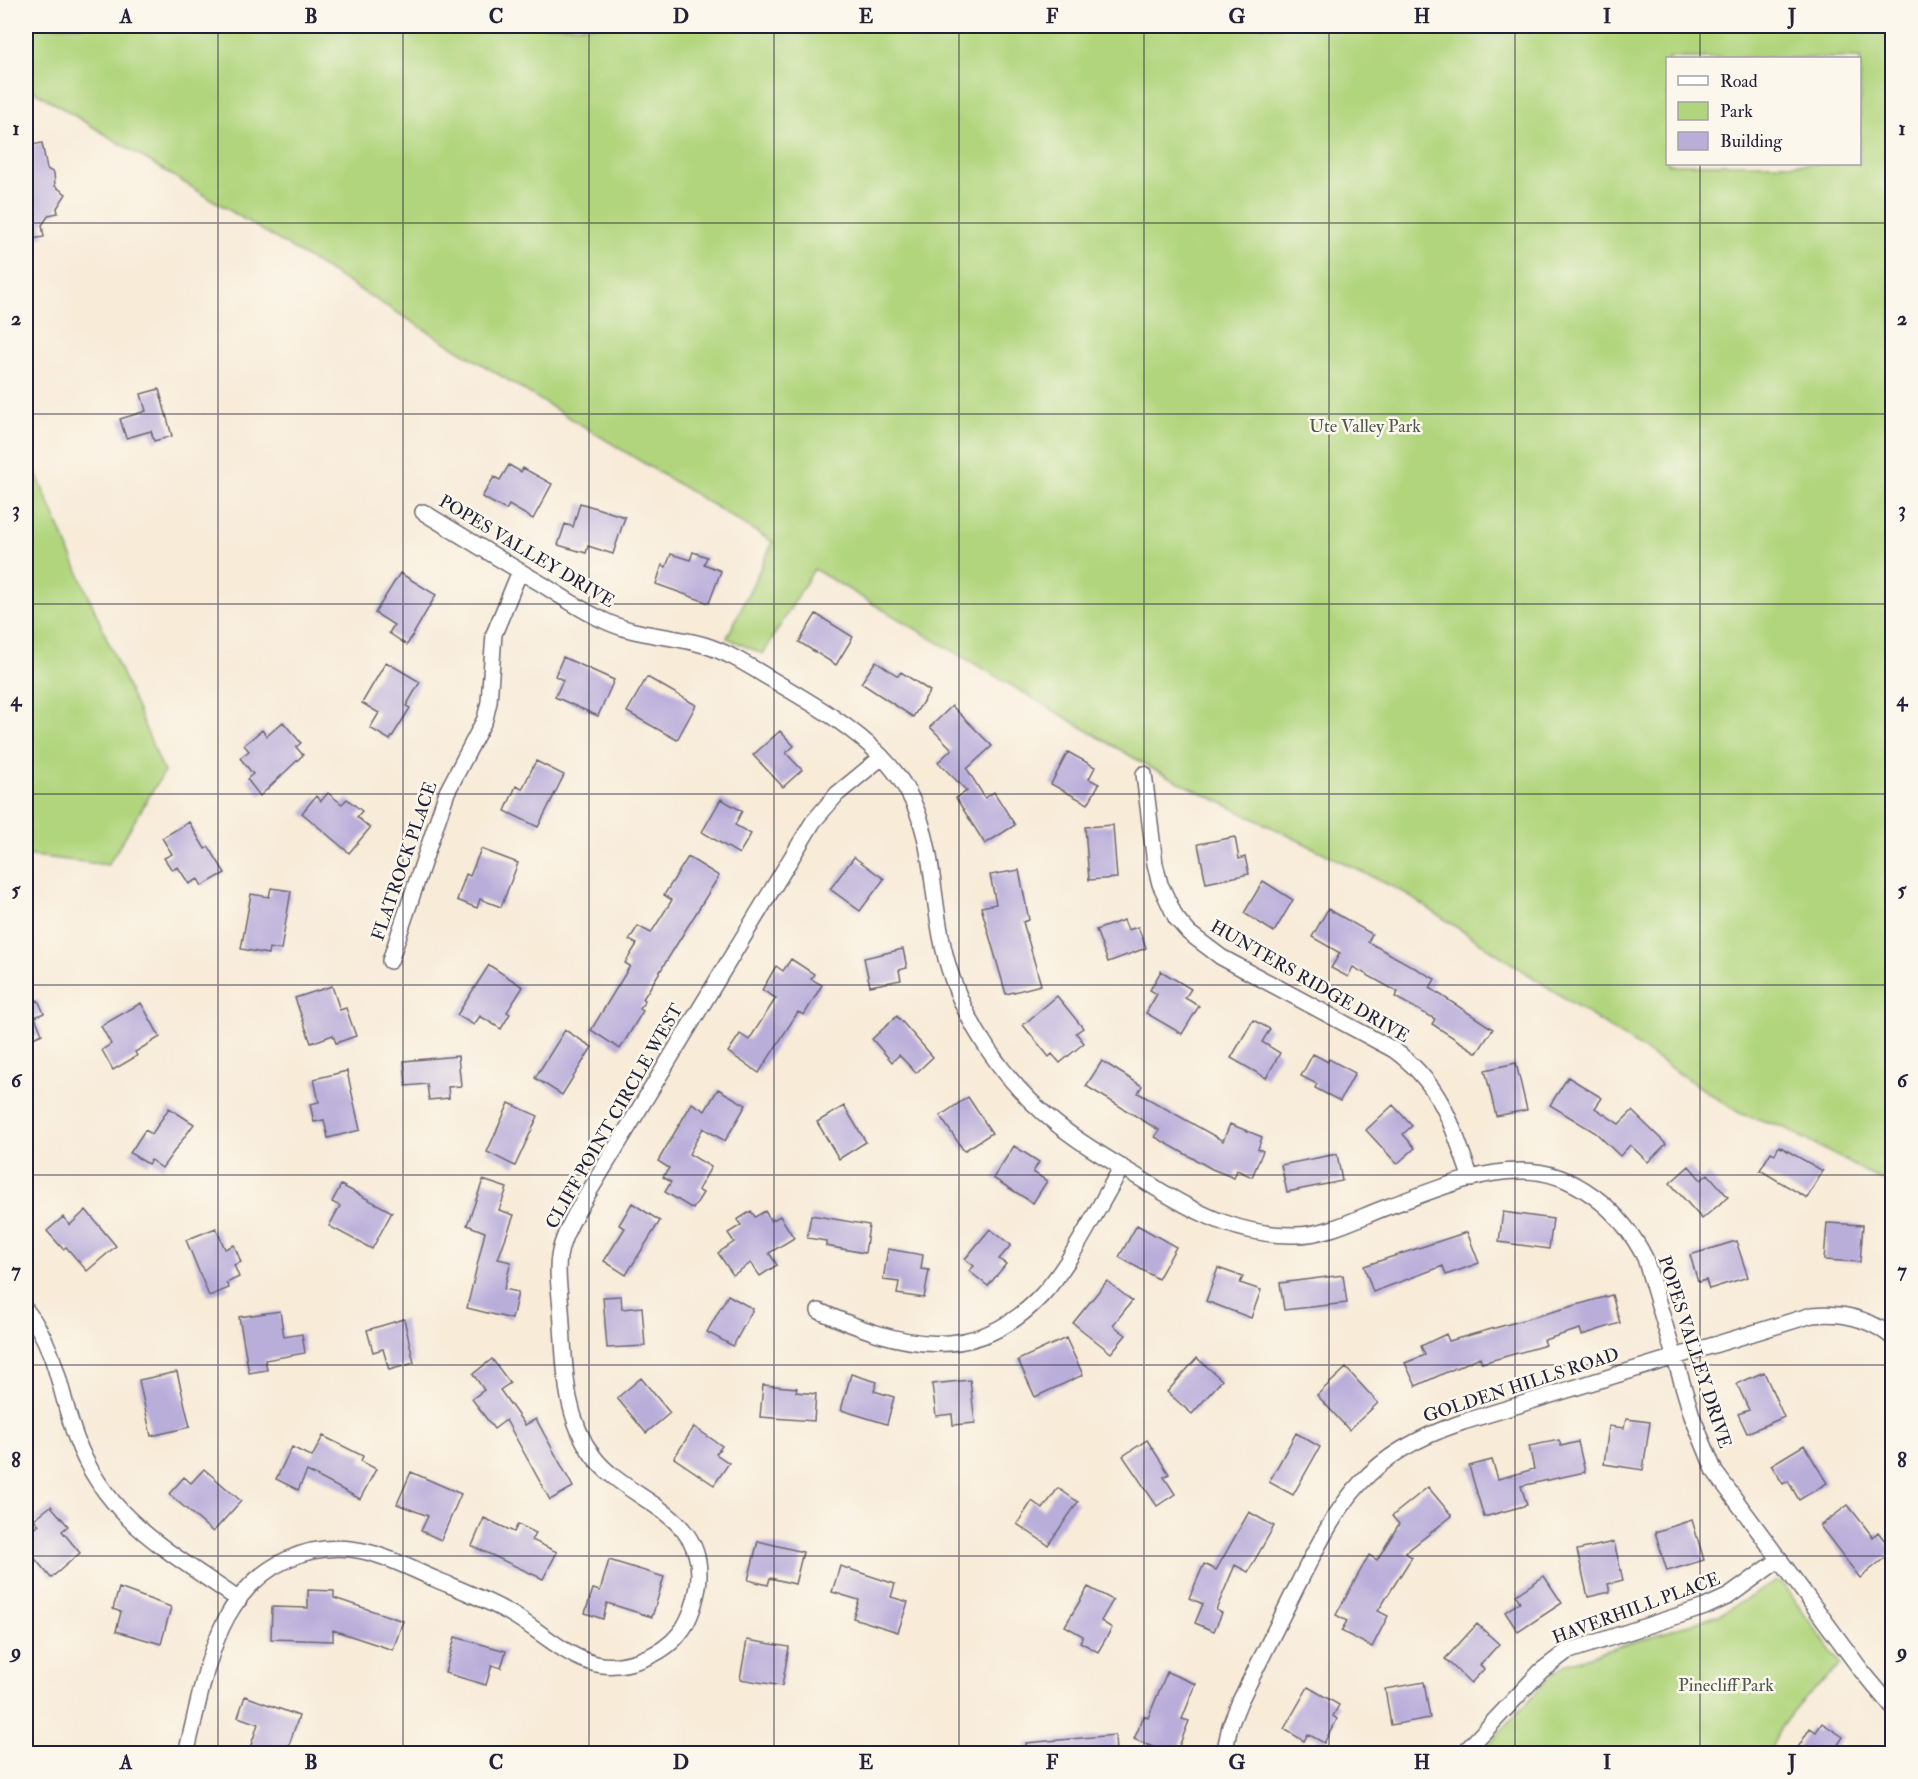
<svg xmlns="http://www.w3.org/2000/svg" width="1918" height="1779" viewBox="0 0 1918 1779" font-family="'IM FELL Double Pica',serif">
  <rect width="100%" height="100%" fill="#fbf7ec"/>
  <filter id="ink" filterUnits="userSpaceOnUse"><feTurbulence type="fractalNoise" baseFrequency=".0167" numOctaves="2"/><feDisplacementMap in="SourceGraphic" scale="12" xChannelSelector="R" yChannelSelector="G"/><feConvolveMatrix kernelMatrix="1 2 1 2 8 2 1 2 1" color-interpolation-filters="sRGB"/></filter>
  <filter id="wash" filterUnits="userSpaceOnUse"><feTurbulence type="fractalNoise" baseFrequency=".008" numOctaves="4" result="noise"/><feDisplacementMap in="SourceGraphic" scale="24" xChannelSelector="R" yChannelSelector="G"/><feGaussianBlur stdDeviation="1.35" result="paint"/><feColorMatrix in="noise" values="0 0 0 0 0 0 0 0 0 0 0 0 0 0 0 0 0 1.4 0 .05"/><feComposite in="paint" operator="in"/></filter>
  <g filter="url(#wash)">
    <rect width="100%" height="100%" fill="#f8ebd8"/>
    <path fill="#b1d57d" stroke="#6a7c5c" stroke-width="1.5" fill-rule="evenodd" d="M26,26h1866v1160l-109,-59 -42,-13 -338,-222 -252,-124 -337,-199 -51,85 -36,-16 46,-96 -747,-456zM1668,58h192v106h-192z
      M26,420l7,46 131,306 -56,93 -82,-10z
      M1775,1582h6l60,83c-29,26 -59,50 -72,88h-288l71,-78 16,-12 151,-48z"/>
    <g id="blocks">
      <path fill="#b9adda" d="M42,143l5,26 7,4 1,13 11,8 -9,14 1,5 -9,2 -7,10 2,12 -18,3v-94z
        M159,389l13,47 -18,5 -3,-10 -25,7 -6,-19 26,-8 -5,-17z
        M509,465l12,7 2,-4 29,16 -19,35 -24,-14 -3,5 -24,-13 12,-20 6,3z
        M580,503l45,14 -12,37 -25,-8 -2,7 -28,-8 7,-21 8,3z
        M693,552l14,5 -3,7 17,7 -12,32 -53,-19 6,-19 4,2 5,-13 19,6z
        M400,573l36,22 -29,50 -18,-12 5,-8 -19,-12z
        M816,614l37,23 -17,28 -37,-23z
        M563,657l51,23 -16,36 -43,-19 8,-17 -8,-4z
        M876,661l22,15 3,-4 29,19 -17,26 -52,-34z
        M386,662l34,20 -14,24 4,2 -20,32 -20,-12 9,-15 -17,-10z
        M647,677l49,28 -19,35 -50,-28z
        M952,706l40,40 -25,23 18,29 9,-6 21,33 -30,19 -29,-46 11,-7 -29,-29 14,-13 -22,-22z
        M283,722l18,21 -5,4 7,8 -43,41 -13,-17 6,-5 -13,-16 9,-7 -5,-6 18,-15 5,6z
        M780,731l14,15 -8,7 16,17 -19,17 -30,-32z
        M1068,752l27,15 -6,12 10,5 -11,20 -37,-20z
        M536,761l28,14 -26,52 -33,-16 11,-25 6,3z
        M328,793l14,11 5,-5 15,12 -5,6 13,11 -21,25 -47,-40 14,-17 5,5z
        M721,799l21,12 -7,14 16,9 -12,20 -37,-22z
        M189,822l16,27 4,-2 16,26 -23,13 -4,-7 -9,5 -11,-17 -6,3 -8,-12 8,-4 -10,-16z
        M1113,825l4,53 -28,2 -4,-53z
        M1235,837l4,22 6,-2 4,17 -43,9 -8,-39z
        M481,849l37,14 -17,44 -21,-8 -3,9 -20,-8 9,-26 4,2z
        M688,857l31,19 -76,123 2,1 -5,9 3,2 -23,38 -29,-19 39,-64 -5,-3 12,-19 -8,-4 9,-14 13,7 21,-33 -8,-5z
        M854,857l30,22 -24,32 -30,-22z
        M1019,870l10,50 -6,2 18,63 -35,9 -25,-87 15,-3 -6,-29z
        M1263,881l30,19 -19,32 -30,-19z
        M271,888l20,3 -10,59 -12,-2 -1,6 -27,-5 10,-55 18,3z
        M1328,909l44,25 -4,8 67,37 -5,9 63,41 -16,24 -45,-29 3,-5 -40,-22 3,-5 -45,-25 -5,10 -17,-9 9,-15 -28,-16z
        M1124,920l4,10 10,-3 8,21 -38,14 -12,-32z
        M903,949l4,19 -8,2 2,10 -31,6 -6,-28z
        M791,959l23,15 -3,5 11,6 -18,30 -6,-3 -39,61 -31,-21 12,-18 9,6 27,-42 -14,-8 14,-24 7,5z
        M489,965l34,22 -16,25 3,2 -9,15 -21,-13 -6,9 -17,-10z
        M1161,971l30,18 -6,9 14,8 -17,28 -36,-21 11,-19 -7,-4z
        M332,986l8,24 6,-2 10,28 -20,7 -3,-8 -22,8 -16,-45z
        M26,994l4,10 8,-4 6,13 -9,4 7,17 -16,7z
        M1057,996l26,32 -7,5 8,10 -24,20 -8,-9 -3,3 -26,-32z
        M141,1003l19,34 -25,15 2,4 -24,14 -11,-20 9,-6 -10,-18z
        M897,1016l36,41 -17,16 -17,-18 -7,7 -20,-23z
        M1253,1020l17,9 -8,13 18,11 -14,25 -35,-20z
        M565,1030l27,17 -30,48 -27,-17z
        M1313,1054l15,8 1,-3 26,14 -15,28 -25,-13 2,-4 -16,-8z
        M458,1056l3,30 -13,1 1,11 -20,2 -2,-16 -21,2 -2,-25z
        M1102,1061l40,25 -4,7 85,48 7,-17 32,13 -4,12 5,2 -11,26 -15,-7 -3,8 -22,-9 -57,-32 4,-7 -73,-44z
        M1516,1063l11,47 -31,6 -11,-46z
        M347,1071l13,59 -32,8 -4,-18 -10,2 -4,-18 9,-2 -5,-23z
        M1568,1077l34,21 -7,10 24,16 13,-13 34,33 -18,18 -18,-17 -10,11 -24,-23 -46,-28z
        M718,1089l28,16 -21,36 -22,-13 -14,26 22,13 -13,23 5,3 -10,16 -28,-17 6,-10 -8,-5 6,-9 -11,-7 34,-58 13,8z
        M968,1097l24,36 -28,18 -24,-35z
        M509,1103l29,13 -23,50 -28,-14z
        M1393,1105l19,21 -9,8 12,14 -18,16 -31,-34z
        M844,1106l22,36 -27,17 -22,-37z
        M169,1108l25,16 -32,44 -11,-8 -3,4 -18,-11 15,-23 7,4z
        M1014,1146l25,16 -6,10 14,9 -14,22 -40,-25z
        M1779,1146l44,25 -16,27 -47,-28 11,-18 4,2z
        M1337,1154l5,27 -55,11 -6,-27z
        M1689,1166l12,14 7,-6 20,23 -26,22 -32,-36z
        M483,1180l24,8 -8,22 15,5 -16,44 13,3 -7,27 14,3 -6,27 -45,-11 18,-76 -18,-7z
        M341,1185l51,27 -20,37 -43,-23 11,-20 -8,-4z
        M632,1203l28,18 -34,54 -22,-14 21,-33 -6,-3z
        M86,1210l30,36 -29,25 -21,-24 -3,2 -16,-18 16,-14 7,8z
        M751,1211l4,6 10,-6 6,10 9,-5 14,22 -25,15 8,12 -17,11 -9,-13 -18,12 -15,-22 16,-11 -6,-9 13,-8 -4,-5z
        M1503,1212l50,7 -4,30 -50,-7z
        M811,1215l58,10 -4,28 -39,-7v-5l-19,-3z
        M1827,1223l36,2 -3,37 -36,-2z
        M1137,1225l39,22 -18,32 -39,-22z
        M216,1228l9,21 9,-4 7,17 -7,3 5,12 -13,6 3,5 -20,8 -23,-56z
        M990,1229l21,16 -12,14 7,5 -18,22 -19,-15 5,-5 -9,-7z
        M1467,1232l12,31 -33,12 -3,-9 -70,26 -9,-26z
        M1736,1241l12,36 -39,12 -3,-9 -8,2 -8,-27z
        M888,1249l35,6 -2,14 8,1 -5,28 -27,-4 2,-12 -16,-2z
        M1218,1268l25,9 -3,6 21,7 -10,28 -45,-17z
        M1343,1275l4,28 -63,7 -4,-27z
        M1107,1281l25,20 -19,24 13,10 -15,18 -38,-30z
        M728,1295l25,14 -20,37 -26,-14z
        M1612,1295l8,28 -38,12 -2,-6 -36,11 2,5 -64,18 -2,-6 -64,29 -11,-23 20,-8 -4,-9 25,-12 3,7z
        M621,1296l1,13 20,-2 3,39 -38,2 -4,-51z
        M280,1311l4,26 18,-3 3,19 -40,7 2,10 -18,3 -10,-56z
        M404,1319l10,44 -25,7 -6,-21 -10,3 -6,-22z
        M1066,1338l17,37 -48,22 -17,-37z
        M1197,1358l25,22 -30,34 -25,-22z
        M492,1359l18,24 -10,7 25,35 11,-6 37,68 -23,13 -44,-80 -12,9 -22,-30 12,-9 -11,-16z
        M1346,1368l32,35 -29,27 -32,-35z
        M177,1372l13,55 -39,9 -12,-56z
        M1764,1372l20,45 -37,16 -9,-19 11,-4 -12,-26z
        M851,1374l26,8 -3,9 20,6 -7,27 -46,-14z
        M641,1378l29,35 -24,20 -29,-35z
        M970,1380l5,43 -22,2 -1,-11 -16,2 -4,-32z
        M763,1385l34,3 -1,4 20,2 -2,27 -54,-4z
        M1626,1419l24,3 -7,48 -39,-6 5,-38 15,2z
        M694,1427l28,19 -6,8 13,9 -15,22 -40,-27z
        M1296,1433l24,14 -27,48 -24,-13z
        M323,1436l40,20 -2,5 15,8 -16,30 -53,-28 -9,19 -22,-11 16,-32 20,10z
        M1147,1440l22,34 -5,3 11,17 -18,12 -34,-50z
        M1559,1440l2,6 17,-4 7,30 -64,14 6,19 -43,12 -15,-51 23,-6 6,19 36,-10 -5,-23z
        M1804,1445l23,38 -28,17 -11,-19 -5,3 -12,-19z
        M204,1469l37,32 -28,31 -44,-38 15,-17 7,6z
        M411,1472l50,22 -20,46 -20,-9 7,-15 -31,-12z
        M1428,1487l24,29 -47,37 7,4 -34,54 10,5 -16,31 -31,-16 6,-10 -11,-6 33,-60 8,5 22,-36 -7,-8z
        M1058,1488l20,14 -30,43 -31,-21 15,-23 11,8z
        M1848,1505l25,32 5,-5 15,19 -33,27 -40,-52z
        M51,1506l17,20 -6,5 18,22 -29,25 -25,-30v-12l13,-11 -5,-6z
        M1249,1512l25,14 -26,46 -13,-7 -19,45 6,3 -8,18 -19,-8 8,-19 -14,-6 15,-34 12,6z
        M484,1518l30,14 4,-8 18,9 -4,7 25,12 -14,27 -71,-33z
        M1692,1520l12,40 -37,11 -12,-39z
        M758,1541l45,11 -8,32 -25,-6 -2,7 -20,-5z
        M1614,1542l9,38 -15,4 2,8 -22,5 -11,-47z
        M609,1560l55,17 -12,40 -45,-14 -4,16 -18,-6 8,-24 7,2z
        M840,1566l55,18 -4,13 17,5 -10,30 -45,-14 6,-18 -27,-8z
        M1544,1576l18,27 -44,29 -13,-20 15,-10 -4,-7z
        M1088,1587l25,13 -12,21 11,7 -14,24 -18,-10 3,-6 -18,-10z
        M119,1588l52,19 -10,37 -45,-13 5,-19 -8,-3z
        M308,1590l26,1v7l69,23 -10,29 -60,-20v11l-62,-2 1,-32 36,1z
        M1477,1624l22,20 -19,21 4,4 -13,14 -26,-24z
        M455,1637l51,14 -5,17 -9,-3 -6,20 -41,-12z
        M747,1640l42,7 -7,39 -42,-7z
        M1167,1672l29,12 -14,35 7,2 -13,33h-7l-35,-15 10,-23 4,2z
        M1424,1682l6,36 -39,7 -6,-36z
        M1308,1687l31,18 -6,11 4,3 -13,24 -16,-9 -4,7 -20,-12z
        M245,1696l54,20 -13,38h-38l10,-30 -20,-7z
        M1822,1723l21,14 -11,17h-38l16,-26 6,4z
        M1115,1735l1,19h-90v-11z"/>
    </g>
  </g>
  <g filter="url(#ink)">
    <use href="#blocks" fill-opacity="0" stroke="#6d6872" stroke-width="1.5"/>
    <g fill="none" stroke-linecap="round" stroke-linejoin="round">
      <g stroke="#6d6872" stroke-width="18">
        <path id="street" d="M423,512c39,24 78,48 117,71 21,13 41,27 63,37 32,16 67,15 101,25 26,8 48,23 72,37 37,22 74,43 105,74 53,54 47,113 60,180 15,82 68,157 136,203 26,18 55,34 82,51 43,26 85,46 136,45 33,0 62,-17 92,-28 41,-14 88,-36 132,-36 55,-2 103,41 126,87l47,158 23,56 146,198 31,37
          M1144,774l11,90 5,20 16,34 13,15 32,24 173,93c48,35 58,75 77,129
          M390,961l57,-169 38,-73 4,-17 5,-68 26,-63
          M26,1310c32,40 33,82 50,128 30,82 95,114 163,162
          M819,1311c79,35 155,57 223,-16 29,-31 57,-90 80,-128
          M186,1754c11,-43 20,-99 41,-137 29,-53 85,-80 144,-64 22,6 43,17 64,26 26,11 53,21 78,36 26,15 53,42 83,49 27,6 66,-8 83,-30 11,-13 16,-31 19,-47 11,-75 -70,-84 -105,-131 -31,-43 -28,-96 -32,-147 -1,-17 -5,-36 -2,-52 2,-15 9,-28 16,-42l238,-393 24,-28 45,-37
          M1224,1754l6,-28 10,-25c19,-38 38,-77 57,-115 44,-87 68,-131 166,-164l349,-107c29,-3 57,3 80,22
          M1463,1754l78,-83 25,-19 139,-45 24,-11 51,-37"/>
      </g>
      <use href="#street" stroke="#fff" stroke-width="15"/>
    </g>
  </g>
  <path fill="none" stroke="#22223b" stroke-width="1.5" stroke-opacity="0.55" d="M218,26v1728M403,26v1728M589,26v1728M774,26v1728M959,26v1728M1144,26v1728M1329,26v1728M1515,26v1728M1700,26v32M1700,164v1590M26,223h1866M26,414h1866M26,604h1866M26,794h1866M26,985h1866M26,1175h1866M26,1365h1866M26,1556h1866"/>
  <g text-anchor="middle" stroke-width="5" stroke-linejoin="round" paint-order="stroke">
    <g font-size="18" fill="#4d584f" stroke="#fbf7ec">
      <text x="1365" y="432">Ute Valley Park</text>
      <text x="1726" y="1691">Pinecliff Park</text>
    </g>
    <g font-size="18" fill="#22223b" stroke="#fbf7ec">
      <text transform="translate(527 551) rotate(31)" y="6">POPES VALLEY DRIVE</text>
      <text transform="translate(404 861) rotate(-71)" y="6">FLATROCK PLACE</text>
      <text transform="translate(1310 981) rotate(30)" y="6">HUNTERS RIDGE DRIVE</text>
      <text transform="translate(614 1116) rotate(-60)" y="6">CLIFF POINT CIRCLE WEST</text>
      <text transform="translate(1695 1352) rotate(72)" y="6">POPES VALLEY DRIVE</text>
      <text transform="translate(1521 1385) rotate(-18)" y="6">GOLDEN HILLS ROAD</text>
      <text transform="translate(1636 1608) rotate(-20)" y="6">HAVERHILL PLACE</text>
    </g>
  </g>
  <rect width="1918" height="1779" fill="none" stroke="#fbf7ec" stroke-width="66"/>
  <rect x="1666" y="57" width="195" height="108" fill="#fbf7ec" stroke="#a4a2a5" stroke-width="1.5"/>
  <rect x="1678" y="76" width="30" height="9" fill="#ffffff" stroke="#a4a2a5" stroke-width="1.5"/>
  <text x="1720" y="87" font-size="18" fill="#22223b">Road</text>
  <rect x="1678" y="102" width="30" height="18" fill="#b1d57d" stroke="#a4a2a5" stroke-width="1.5"/>
  <text x="1720" y="117" font-size="18" fill="#22223b">Park</text>
  <rect x="1678" y="132" width="30" height="18" fill="#b9adda" stroke="#a4a2a5" stroke-width="1.5"/>
  <text x="1720" y="147" font-size="18" fill="#22223b">Building</text>
  <rect x="33" y="33" width="1852" height="1713" fill="none" stroke="#22223b" stroke-width="2"/>
  <g font-size="20" text-anchor="middle" font-weight="bold" fill="#22223b">
    <text x="126" y="23">A</text>
    <text x="311" y="23">B</text>
    <text x="496" y="23">C</text>
    <text x="681" y="23">D</text>
    <text x="866" y="23">E</text>
    <text x="1052" y="23">F</text>
    <text x="1237" y="23">G</text>
    <text x="1422" y="23">H</text>
    <text x="1607" y="23">I</text>
    <text x="1792" y="23">J</text>
    <text x="16" y="135">1</text>
    <text x="1902" y="135">1</text>
    <text x="16" y="325">2</text>
    <text x="1902" y="325">2</text>
    <text x="16" y="516">3</text>
    <text x="1902" y="516">3</text>
    <text x="16" y="706">4</text>
    <text x="1902" y="706">4</text>
    <text x="16" y="896">5</text>
    <text x="1902" y="896">5</text>
    <text x="16" y="1087">6</text>
    <text x="1902" y="1087">6</text>
    <text x="16" y="1277">7</text>
    <text x="1902" y="1277">7</text>
    <text x="16" y="1467">8</text>
    <text x="1902" y="1467">8</text>
    <text x="16" y="1658">9</text>
    <text x="1902" y="1658">9</text>
    <text x="126" y="1769">A</text>
    <text x="311" y="1769">B</text>
    <text x="496" y="1769">C</text>
    <text x="681" y="1769">D</text>
    <text x="866" y="1769">E</text>
    <text x="1052" y="1769">F</text>
    <text x="1237" y="1769">G</text>
    <text x="1422" y="1769">H</text>
    <text x="1607" y="1769">I</text>
    <text x="1792" y="1769">J</text>
  </g>
</svg>
